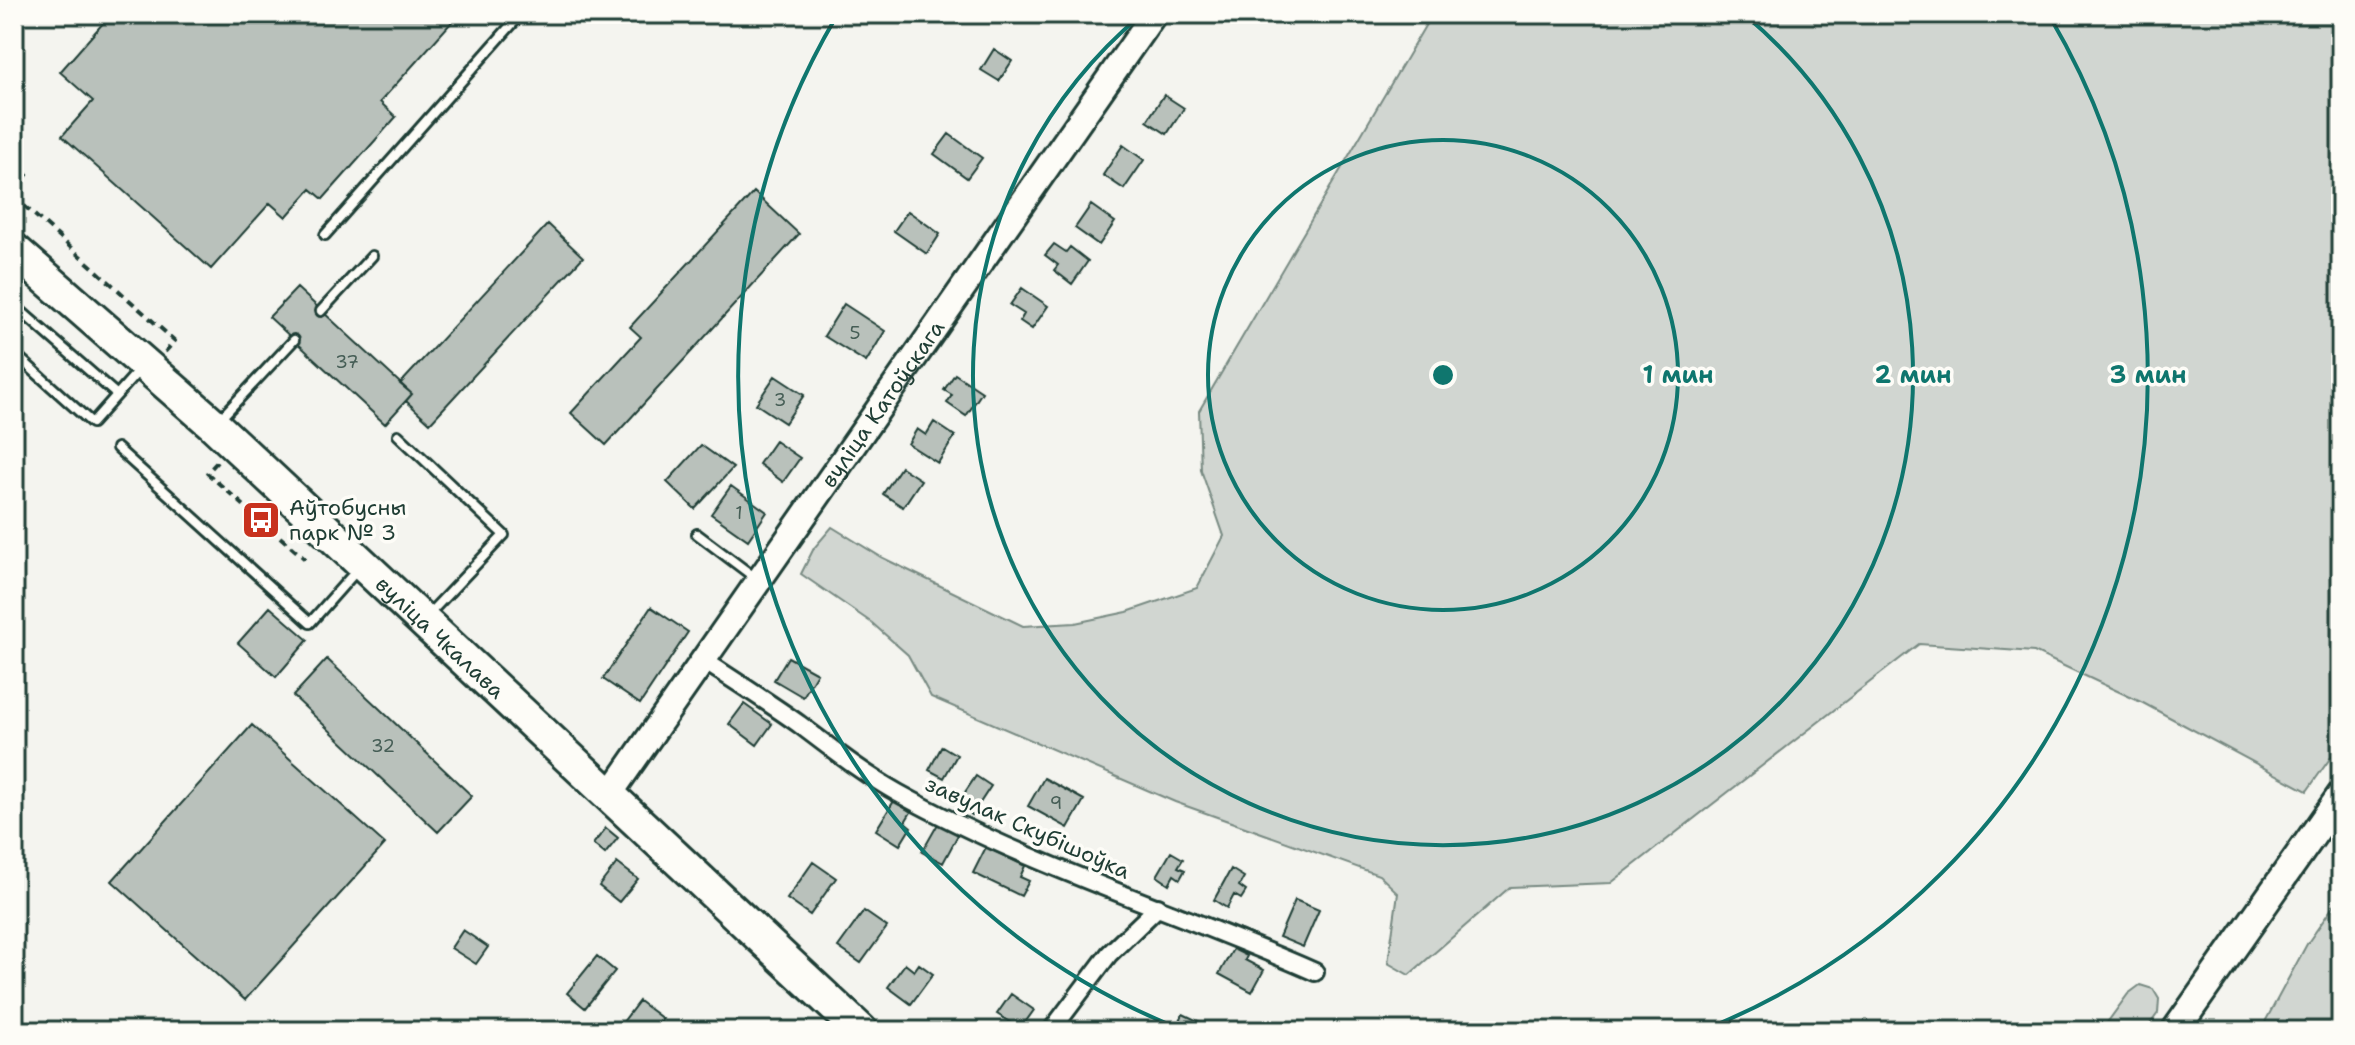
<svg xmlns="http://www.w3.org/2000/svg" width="2355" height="1045" viewBox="0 0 2355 1045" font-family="'Shantell Sans',sans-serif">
  <rect width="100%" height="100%" fill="#f4f4ef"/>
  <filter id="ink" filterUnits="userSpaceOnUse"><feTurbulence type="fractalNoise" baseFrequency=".0125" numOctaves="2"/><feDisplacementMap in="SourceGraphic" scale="16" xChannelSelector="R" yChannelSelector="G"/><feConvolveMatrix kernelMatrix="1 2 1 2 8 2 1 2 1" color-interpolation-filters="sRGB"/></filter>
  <g filter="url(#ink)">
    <path fill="#d1d6d1" stroke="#788a82" stroke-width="2" d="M1432,14h909v729l-34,48 -164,-88 -109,-51 -115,-8 -308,239 -101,4 -101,88 -21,-12 10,-70 -19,-18 -204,-73 -244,-105 -23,-42 -36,-32 -71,-49 13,-26 18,-21 49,30 142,69 52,-3 52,-11 70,-24 27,-52 -23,-66 -2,-59z
      M2341,895v136h-78l3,-11 41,-76z
      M2140,985l13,4 6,10 -1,14 -13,18h-44l27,-37z"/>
    <path fill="#b9c1bb" stroke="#1f3d34" stroke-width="2" d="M111,14h348l-79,88 16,15 -73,82 -12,-10 -25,28 -16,-14 -59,66 -149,-133 31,-35 -33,-29z
      M994,49l18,12 -13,20 -18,-11z
      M1164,95l20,13 -17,26 -20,-13z
      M949,134l33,24 -15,20 -33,-24z
      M1123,145l21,15 -20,29 -21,-14z
      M14,162l14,13 -14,15z
      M754,192l45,42 -193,211 -35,-32 70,-76 -11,-10z
      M1091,205l24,17 -16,23 -24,-17z
      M908,211l32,23 -13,20 -33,-23z
      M548,224l35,33 -153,166 -24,-22 6,-7 -12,-10z
      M1054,244l12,8 4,-5 18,14 -16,23 -18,-14 4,-5 -13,-10z
      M297,288l115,106 -27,30 -116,-107z
      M1022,288l26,18 -16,23 -12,-8 4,-7 -14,-9z
      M844,304l41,27 -19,31 -42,-26z
      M955,374l27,18 -16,24 -19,-13 5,-8 -8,-5z
      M775,376l29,19 -19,28 -29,-19z
      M934,422l21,14 -17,27 -30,-19 9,-15 9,6z
      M775,441l25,17 -17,24 -24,-18z
      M701,445l32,23 -38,41 -28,-27z
      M901,467l20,13 -18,27 -20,-13z
      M731,486l36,26 -19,28 -37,-26z
      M270,607l38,33 -32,37 -38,-34z
      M651,607l37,25 -48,72 -37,-25z
      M788,657l29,16 -14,24 -29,-17z
      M327,659l145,137 -34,36 -145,-136z
      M744,704l28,20 -15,21 -28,-21z
      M252,725l133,119 -140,156 -133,-119z
      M942,746l15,9 -13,23 -15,-8z
      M976,776l15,10 -19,29 -15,-11z
      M1044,778l40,22 -16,28 -40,-22z
      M894,801l17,11 -6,10 6,5 -11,18 -24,-15z
      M939,822l20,11 -16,30 -21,-11z
      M606,828l12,10 -13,16 -12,-10z
      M986,847l39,19 -5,11 9,4 -8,15 -48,-23z
      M1171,852l12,7 -5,8 7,3 -5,9 -6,-4 -5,9 -12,-8z
      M813,862l23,16 -26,37 -23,-16z
      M617,863l21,16 -19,23 -20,-16z
      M1231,869l13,8 -5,9 7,5 -5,8 -7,-4 -7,13 -13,-8z
      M1295,900l24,10 -16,37 -24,-10z
      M864,911l23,16 -26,36 -23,-16z
      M463,930l25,17 -12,17 -25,-16z
      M1233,949l14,7 -2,4 19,10 -12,22 -33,-18z
      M597,956l18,15 -30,37 -18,-15z
      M905,964l9,7 5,-7 14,10 -22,30 -23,-17z
      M1011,994l23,16 -15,21h-13l5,-8 -14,-9z
      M639,1001l24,18 -9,12h-38z
      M1183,1014l32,15 -1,2h-39z"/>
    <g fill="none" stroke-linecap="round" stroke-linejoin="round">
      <g stroke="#1f3d34" stroke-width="14">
        <path id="lane" d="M325,235l196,-221
          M14,305l103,90
          M321,311l51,-55
          M14,353l78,70 49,-55
          M220,419l74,-79
          M398,435l106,100 -77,81
          M117,448l193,175 47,-53
          M697,534l61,46"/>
      </g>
      <g stroke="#1f3d34" stroke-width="22">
        <path id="street" d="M703,660c32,21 65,42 96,64 32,24 63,49 99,69 132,73 279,118 417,179
          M1051,1031l58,-77 49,-47"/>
      </g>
      <g stroke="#1f3d34" stroke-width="30">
        <g id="secondary">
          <path id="s1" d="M610,794l544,-780"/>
        </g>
      </g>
      <g stroke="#1f3d34" stroke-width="32">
        <path id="primary" d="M2175,1031l166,-236"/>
      </g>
      <g stroke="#1f3d34" stroke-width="38">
        <g id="highway">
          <path id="s2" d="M14,250l200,175 647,606"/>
        </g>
      </g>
      <path stroke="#1f3d34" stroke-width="4" stroke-dasharray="8 6" stroke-linecap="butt" d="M14,196l6,6
        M14,208l6,-6 155,139 -10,11
        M217,462l-10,11 98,86"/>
      <use href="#lane" stroke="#fdfcf7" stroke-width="8"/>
      <use href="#street" stroke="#fdfcf7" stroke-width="16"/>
      <use href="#secondary" stroke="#fdfcf7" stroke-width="24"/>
      <use href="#primary" stroke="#fdfcf7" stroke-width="26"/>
      <use href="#highway" stroke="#fdfcf7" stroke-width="32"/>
    </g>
  </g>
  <g fill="none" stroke="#0f766e" stroke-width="4">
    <circle cx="1443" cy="375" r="235"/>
    <path d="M1745 15A470 470 0 1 1 1141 15"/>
    <path d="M1185 1031A705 705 0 0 1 836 17M2050 17A705 705 0 0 1 1701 1031"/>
  </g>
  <defs>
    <g id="bus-square" transform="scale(2)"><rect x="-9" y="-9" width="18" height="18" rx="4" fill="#c8321e" stroke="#fdfcf7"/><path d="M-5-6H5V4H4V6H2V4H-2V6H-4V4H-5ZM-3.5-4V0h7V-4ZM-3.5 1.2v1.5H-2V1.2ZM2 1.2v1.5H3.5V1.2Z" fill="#fff"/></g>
  </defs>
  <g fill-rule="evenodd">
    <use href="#bus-square" x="261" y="520"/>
  </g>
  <g text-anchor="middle" stroke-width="7" stroke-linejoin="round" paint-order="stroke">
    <g font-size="18" fill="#465e56">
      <text x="855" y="339">5</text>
      <text x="347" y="368">37</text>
      <text x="780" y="406">3</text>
      <text x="739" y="519">1</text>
      <text x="383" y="752">32</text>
      <text x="1056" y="809">9</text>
    </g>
    <g font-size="22" fill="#1f3d34" stroke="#fdfcf7">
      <text dy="8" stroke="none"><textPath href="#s1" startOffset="476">вуліца Катоўскага</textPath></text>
      <text dy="8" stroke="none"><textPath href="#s2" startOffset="576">вуліца Чкалава</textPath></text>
      <text transform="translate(1028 827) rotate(24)" y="8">завулак Скубішоўка</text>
    </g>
    <g font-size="22" fill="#1f3d34" stroke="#fdfcf7" text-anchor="start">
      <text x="289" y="515">Аўтобусны<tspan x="289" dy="25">парк № 3</tspan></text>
    </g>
  </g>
  <circle cx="1443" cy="375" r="12" fill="#0f766e" stroke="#fdfcf7" stroke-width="4"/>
  <g font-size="24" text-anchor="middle" font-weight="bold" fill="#0f766e" stroke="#fdfcf7" stroke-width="7" stroke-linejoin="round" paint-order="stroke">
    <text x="1678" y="383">1 мин</text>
    <text x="1913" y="383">2 мин</text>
    <text x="2148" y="383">3 мин</text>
  </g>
  <rect width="2355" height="1045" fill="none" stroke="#fdfcf7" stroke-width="48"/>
  <rect x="24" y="24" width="2307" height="997" fill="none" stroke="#1f3d34" stroke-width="3" filter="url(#ink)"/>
</svg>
